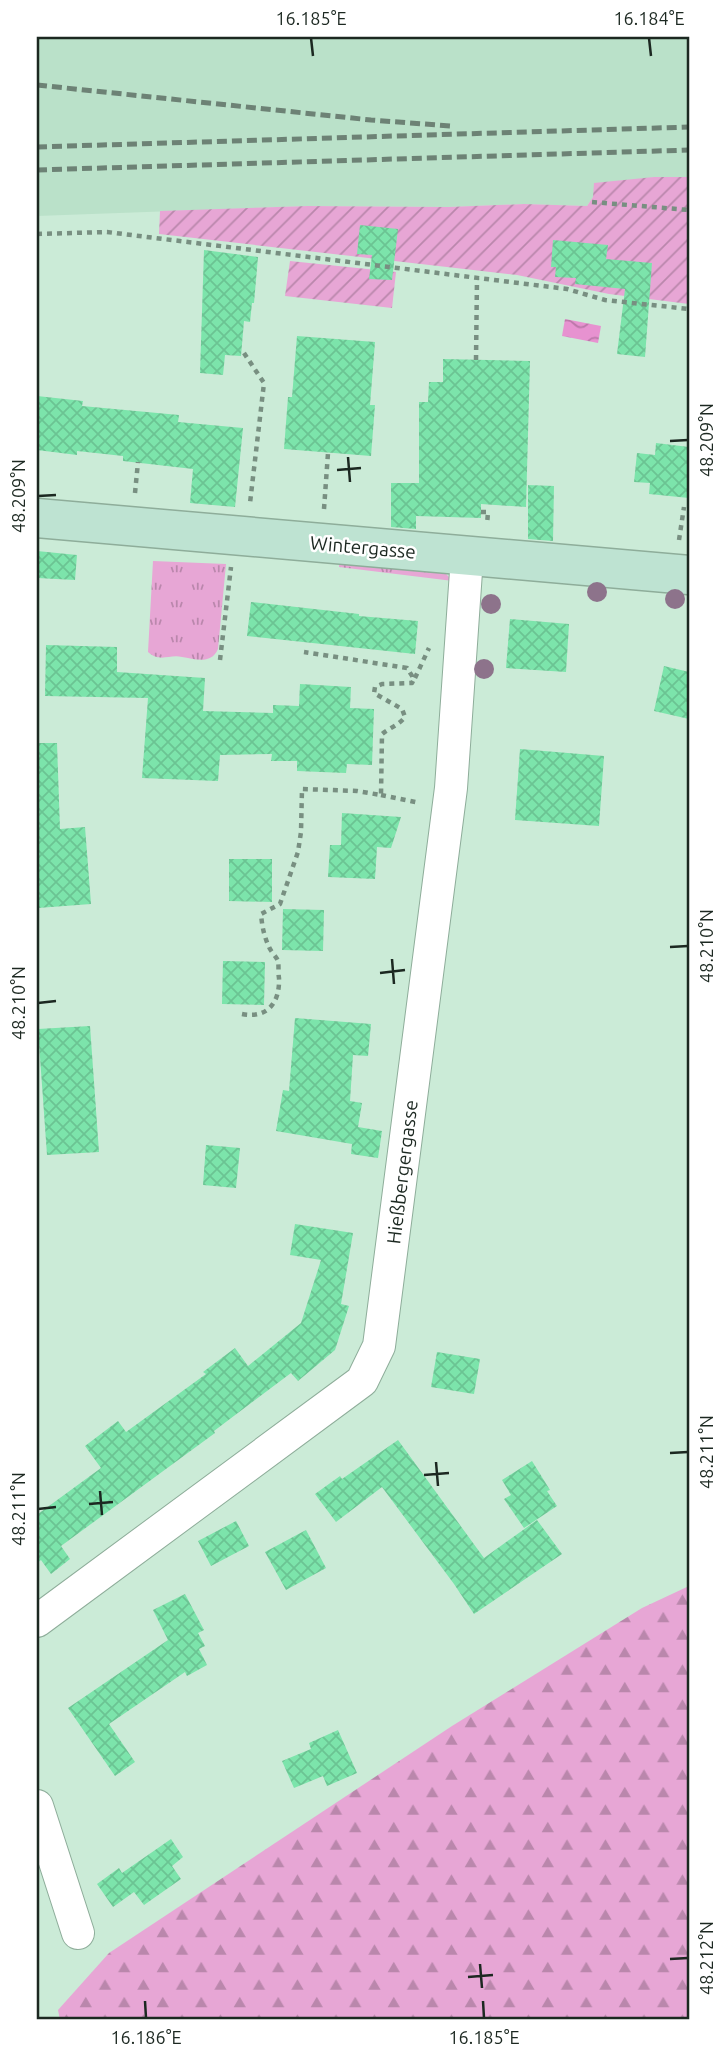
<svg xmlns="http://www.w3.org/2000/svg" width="726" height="2057" viewBox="0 0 726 2057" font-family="Ubuntu,sans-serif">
  <defs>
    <pattern id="grass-tufts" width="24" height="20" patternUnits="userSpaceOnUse" patternTransform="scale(1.75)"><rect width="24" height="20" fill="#e7a6d5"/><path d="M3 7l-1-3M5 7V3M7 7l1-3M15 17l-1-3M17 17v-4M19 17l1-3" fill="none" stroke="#ba87ac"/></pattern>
    <pattern id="forest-firs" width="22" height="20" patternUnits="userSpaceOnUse" patternTransform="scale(1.75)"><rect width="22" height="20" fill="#e7a6d5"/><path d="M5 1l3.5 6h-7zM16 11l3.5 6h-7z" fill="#ba87ac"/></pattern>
    <pattern id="garden-furrows" width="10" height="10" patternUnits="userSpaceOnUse" patternTransform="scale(1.75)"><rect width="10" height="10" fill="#e7a6d5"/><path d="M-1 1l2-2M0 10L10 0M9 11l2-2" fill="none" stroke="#ba87ac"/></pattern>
    <pattern id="water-waves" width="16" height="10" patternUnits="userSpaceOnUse" patternTransform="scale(1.75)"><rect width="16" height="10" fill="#e792d0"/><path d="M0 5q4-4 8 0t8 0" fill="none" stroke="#ba77a8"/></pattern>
    <pattern id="building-cross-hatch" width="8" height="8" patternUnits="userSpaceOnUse" patternTransform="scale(1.75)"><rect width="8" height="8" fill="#7ce4ab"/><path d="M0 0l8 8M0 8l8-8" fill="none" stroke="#6bc493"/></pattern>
  </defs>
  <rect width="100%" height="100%" fill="#cbebd7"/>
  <path fill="#bae1c9" d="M37,37h652v140h-35l-61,20 -6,9 -63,-2 -76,3 -140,-1 -271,10z"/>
  <path fill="url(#grass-tufts)" d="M153,561l73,3 -8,85c-7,16 -23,10 -36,8 -13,-3 -22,6 -34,-5z
    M339,563l106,10 8,8 -114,-14z"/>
  <path fill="url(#forest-firs)" d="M689,1586v434h-629l-2,-10 51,-57 343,-227 190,-118z"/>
  <path fill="url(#garden-furrows)" d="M654,177h35v127l-80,-10 -92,-19 -358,-41 1,-23 148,-5 140,1 76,-3 63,2 6,-9 1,-14z
    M290,261l106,11 -4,36 -107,-12z"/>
  <path fill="url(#water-waves)" d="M565,319l36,7 -3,17 -36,-7z"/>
  <path fill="url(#building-cross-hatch)" d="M360,225l38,4 -6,51 -23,-1 3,-24 -15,-1z
    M553,240l55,5 -2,14 46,4 -7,94 -28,-3 8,-65 -50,-5 1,-6 -21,-1 1,-10h-5z
    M204,250l54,7 -4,46h-2l-2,19 -6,-1 -3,35 -16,-1 -2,20 -23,-2z
    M297,336l78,6 -5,63h5l-4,51 -87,-7 4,-52h4z
    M443,359l87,2 -4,146 -45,-3v14l-65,-2v13l-25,-2v-44h28v-81h9l1,-20h14z
    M37,396l46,5 -1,5 97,9 -1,7 65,6 -8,79 -45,-4 3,-34 -70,-8v-5l-46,-5v4l-40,-5z
    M656,443l33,4v51l-40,-4 1,-11 -16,-1 3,-29 18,2z
    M528,485l26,1 -1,55 -25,-2z
    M37,551l40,4 -2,25 -38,-2z
    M251,602l108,12v2l59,5 -3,33 -168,-18z
    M510,619l59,5 -3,48 -60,-4z
    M46,645l71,2v25l88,6 -2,33 70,2v-8l26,1 1,-22 51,3 -1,21 24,1 -2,56 -25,-1 -1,9 -49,-2v-10h-26l1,-7 -52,1 -2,26 -76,-3 6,-80 -103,-2z
    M664,666l25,6v47l-35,-8z
    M37,743h20l3,86 25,-2 6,77 -53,4z
    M520,749l84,7 -5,70 -84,-6z
    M342,813l59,4 -10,31 -14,-1 -2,32 -47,-2 2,-32h11z
    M229,859h43v43l-43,-1z
    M283,909l41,1 -1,41 -41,-1z
    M223,961l42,1 -1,43 -42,-1z
    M295,1018l76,6 -3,32 -15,-1 -3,46 12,2 -4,24 24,4 -4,27 -27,-4 1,-10 -76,-13 7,-41 6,1z
    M90,1026l9,126 -52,3 -9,-126z
    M206,1145l34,3 -4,40 -33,-3z
    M295,1224l58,9 -12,71 8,2 -14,44 -37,31 -7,-8 -77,58 1,2 -154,113 9,13 -19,15 -10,-14 -4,3v-50l1,1 63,-46 -16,-22 33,-25 8,11 80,-58 -3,-2 32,-24 13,18 53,-43 20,-63 -31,-5z
    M437,1352l43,7 -6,35 -43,-7z
    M398,1440l86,118 53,-38 25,34 -88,60 -20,-30 -72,-97 -46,35 -21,-28 25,-18 2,3z
    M532,1461l18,29 -3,1 10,15 -33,22 -20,-29 7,-4 -9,-15z
    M236,1521l13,25 -38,20 -13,-25z
    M306,1530l20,38 -40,22 -21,-38z
    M185,1594l19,36 -6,3 7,13 -6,3 8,16 -20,11 -2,-4 -76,52 26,38 -20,14 -47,-68 100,-68 -15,-30z
    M338,1730l19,43 -30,13 -4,-10 -29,12 -12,-27 29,-12 -2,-6z
    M171,1839l12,18 -11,9 9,13 -37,26 -10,-13 -21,15 -16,-23 22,-16 3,5z"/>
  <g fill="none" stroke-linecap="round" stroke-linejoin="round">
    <g stroke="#8ead9a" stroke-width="34">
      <path id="street" d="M37,1621l325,-240 17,-35 72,-558 16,-231
        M37,1806l41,127"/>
    </g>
    <g stroke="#8ead9a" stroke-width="41">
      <path id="secondary" d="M37,518l652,57"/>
    </g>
    <path stroke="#788f81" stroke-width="4.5" stroke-dasharray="5 5" stroke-linecap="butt" d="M592,202l97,8
      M37,234l70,-2 460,57 38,11 84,9
      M244,353l20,30 -14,120
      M476,360l1,-82
      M135,493l3,-31
      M324,509l4,-56
      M481,512h7l-1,13
      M679,540l5,-33
      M220,660l11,-93
      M415,678l14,-30
      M381,795l39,8
      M242,1014c26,5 38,-12 37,-36 -1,-5 0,-12 -1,-17 -2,-5 -7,-9 -9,-14 -5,-11 -7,-21 -8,-33l19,-10 18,-52 3,-20 1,-43 55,2 24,4 1,-61c7,-6 17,-9 23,-17l-3,-8 -28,-16 1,-6 7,-3 30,-1 2,-4 -7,-11 -103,-16"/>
    <use href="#street" stroke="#fff" stroke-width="32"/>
    <use href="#secondary" stroke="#bee3d2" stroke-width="38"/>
    <path stroke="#6d8275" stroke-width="5" stroke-dasharray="10 5" stroke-linecap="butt" d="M37,85l334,35 80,6
      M37,147l652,-20
      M37,170l652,-20"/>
  </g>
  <g fill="#8d738b">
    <circle cx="597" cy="592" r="10"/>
    <circle cx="675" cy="599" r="10"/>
    <circle cx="491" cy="604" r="10"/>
    <circle cx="484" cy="669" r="10"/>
  </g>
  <path fill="none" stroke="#1c2821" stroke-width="2.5" d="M311,38l2,18M649,38l2,18M670,441l18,-1M348,457l2,25M337,470l24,-2M38,496l18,-1M670,947l18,-1M392,959l2,25M380,973l25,-3M38,1003l18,-2M670,1453l18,-1M436,1462l2,24M424,1475l25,-2M100,1491l2,24M89,1504l24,-2M38,1509l18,-2M670,1959l18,-1M480,1964l2,24M468,1977l25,-2M145,2001l1,17M483,2001l1,17"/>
  <g text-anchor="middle" stroke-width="5" stroke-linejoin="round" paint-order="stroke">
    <g font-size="19" fill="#1c2821" stroke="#fff">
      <text transform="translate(363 547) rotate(5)" y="7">Wintergasse</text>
      <text transform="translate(402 1172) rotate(-83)" y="7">Hießbergergasse</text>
    </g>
  </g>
  <rect width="726" height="2057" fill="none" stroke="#ffffff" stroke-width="77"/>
  <rect x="38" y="38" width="650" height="1980" fill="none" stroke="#1c2821" stroke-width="2.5"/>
  <g font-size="18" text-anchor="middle" fill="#1c2821">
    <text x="311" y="25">16.185°E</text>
    <text x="649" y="25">16.184°E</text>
    <text transform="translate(707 440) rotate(-90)" y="6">48.209°N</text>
    <text transform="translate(19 496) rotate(-90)" y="6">48.209°N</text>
    <text transform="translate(707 946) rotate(-90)" y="6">48.210°N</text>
    <text transform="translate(19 1003) rotate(-90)" y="6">48.210°N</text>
    <text transform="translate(707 1452) rotate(-90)" y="6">48.211°N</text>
    <text transform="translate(19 1509) rotate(-90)" y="6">48.211°N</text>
    <text transform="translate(707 1958) rotate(-90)" y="6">48.212°N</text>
    <text x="146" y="2044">16.186°E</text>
    <text x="484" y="2044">16.185°E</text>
  </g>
</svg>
